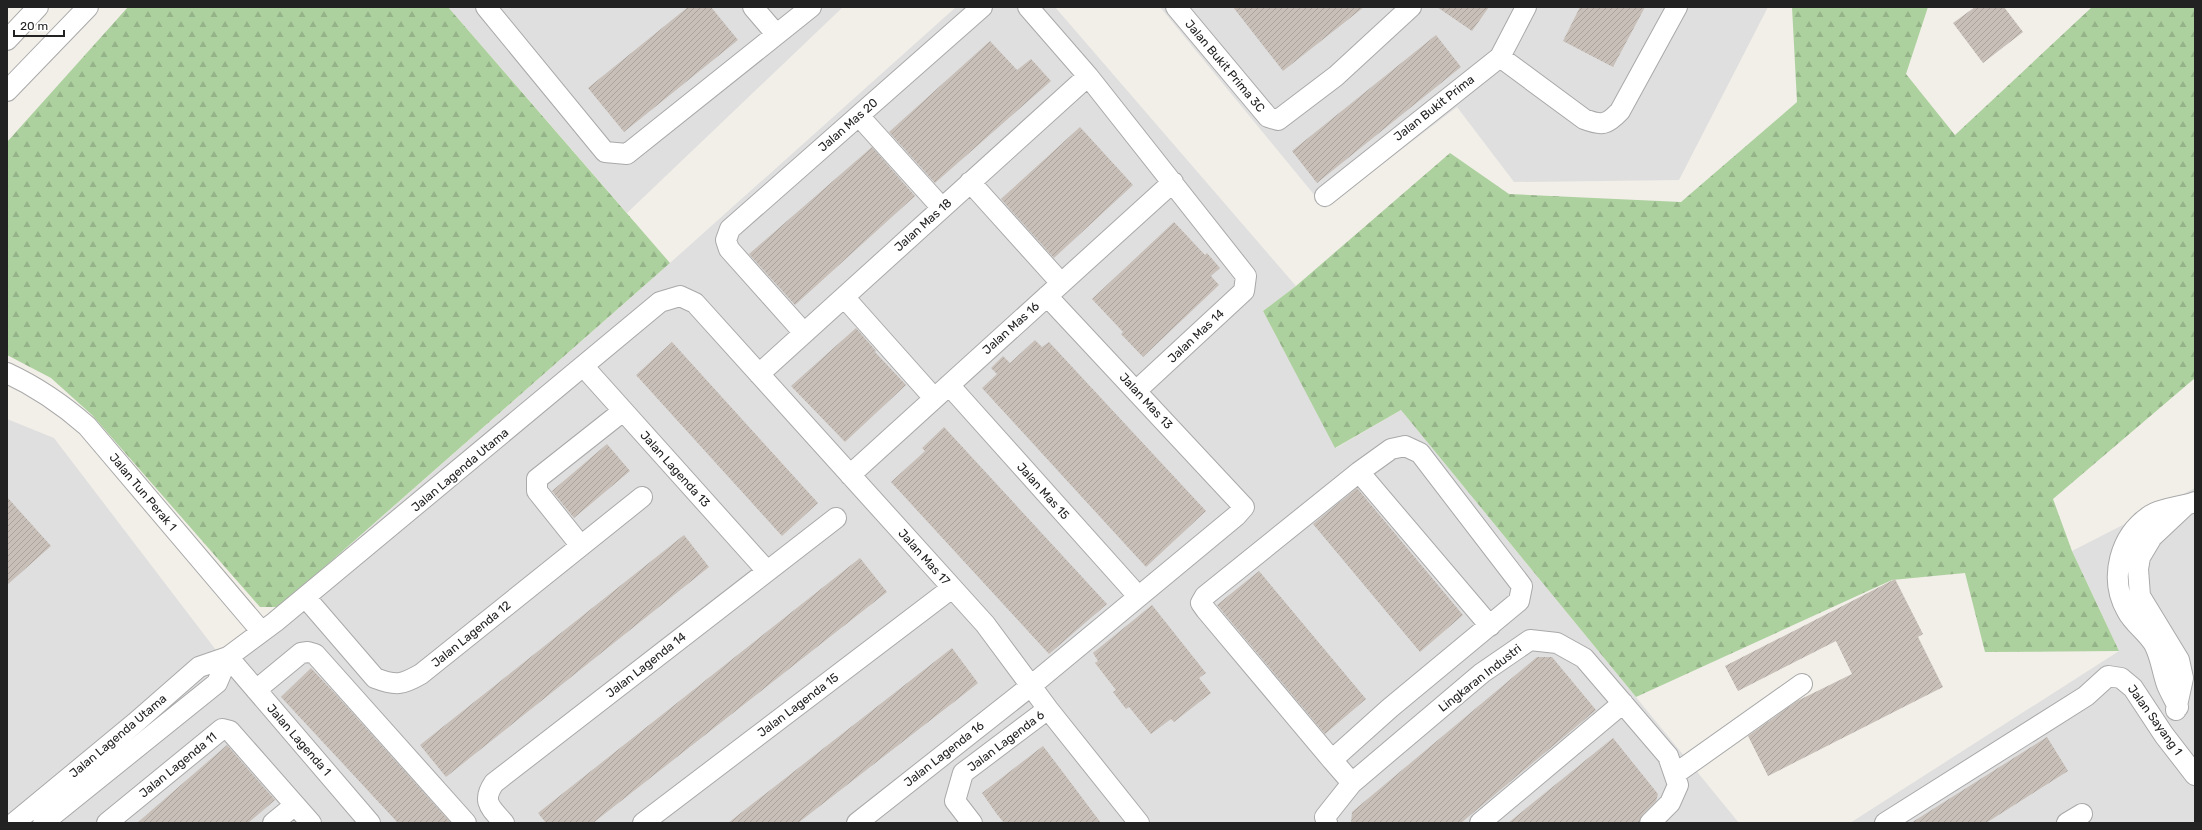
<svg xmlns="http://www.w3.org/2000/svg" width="2202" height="830" viewBox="0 0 2202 830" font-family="Rubik,sans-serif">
  <defs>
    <pattern id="forest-firs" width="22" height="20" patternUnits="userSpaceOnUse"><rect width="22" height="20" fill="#add19e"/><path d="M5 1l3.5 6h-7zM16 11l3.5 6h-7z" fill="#95b388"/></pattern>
    <pattern id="building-hatch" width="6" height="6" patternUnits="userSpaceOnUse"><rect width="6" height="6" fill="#c7bfb8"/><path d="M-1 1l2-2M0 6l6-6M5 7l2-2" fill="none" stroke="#aba49e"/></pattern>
  </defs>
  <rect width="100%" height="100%" fill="#f2efe9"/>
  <path fill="#e0dfdf" d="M448,7h395l-216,206z
    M956,7h99l241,279 -33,25 73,137 65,-38 338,413h-1732v-404l47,19 168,220 448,-395z
    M1160,7h608l-89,173 -165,2 -57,-75 -132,101z
    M2195,488v335h-345l269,-172 -47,-100z"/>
  <path fill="url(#forest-firs)" d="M128,7h320l222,256 -391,344h-19l-168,-192 -41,-37 -44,-23v-213z
    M1792,7h136l-22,67 49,61 137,-128h103v371l-142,121 19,52 47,100 -134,1 -20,-79 -73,7 -256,117 -235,-287 -66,38 -72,-137 33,-25 154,-133 59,41 172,8 116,-100z"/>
  <path fill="url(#building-hatch)" d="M688,7h23l27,33 -114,92 -36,-44z
    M1233,7h131l-81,64z
    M1437,7h52l-17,24z
    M1580,7h65l-32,60 -50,-26z
    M1975,7h29l19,25 -40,31 -30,-40z
    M1436,35l25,32 -144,116 -25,-32z
    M990,41l27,29 14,-11 20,22 -116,102 -46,-51z
    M1080,127l53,58 -79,73 -53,-59z
    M872,147l43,49 -120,109 -46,-51z
    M1174,222l31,33 2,-2 13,15 -9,8 8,9 -76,72 -22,-23 2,-2 -31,-33z
    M856,328l20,23 -1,1 31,33 -61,57 -54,-56z
    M1035,340l7,7 7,-5 157,169 -60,56 -164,-179 15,-14 -6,-6 12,-12 7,7z
    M672,342l146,161 -36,33 -146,-161z
    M944,427l163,177 -58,50 -158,-172 34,-31 -3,-3z
    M607,444l23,27 -56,47 -22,-27z
    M1357,488l106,127 -43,37 -107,-128z
    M7,497l44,49 -44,39z
    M684,535l25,32 -263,210 -26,-32z
    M860,558l27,34 -294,231h-47l-8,-10z
    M1259,571l107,128 -41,35 -108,-129z
    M1895,579l28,55 -5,3 25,50 -175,89 -20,-40 49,-35 55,-27 -16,-33 -98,50 -13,-25z
    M1152,605l54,68 -7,5 12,15 -37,29 -3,-3 -20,15 -22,-27 -3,2 -13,-17 3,-2 -21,-27 3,-2 -5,-8z
    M952,648l26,35 -15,12 -165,128h-70z
    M1537,657h15l44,53 -135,113h-110l1,-11z
    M311,668l28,30 112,125h-53l-117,-126z
    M2047,737l21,34 -82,52h-75z
    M1613,738l45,56 -2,7 -14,14 -3,8h-131z
    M227,745l48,55 -27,23h-111z
    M1043,746l22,29 36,48h-97l-8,-10 -14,-20z"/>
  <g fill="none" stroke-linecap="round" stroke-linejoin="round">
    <g stroke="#a9a9a9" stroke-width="22">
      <path id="minor" d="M486,7l119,145 22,2 184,-147
        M753,7l23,27
        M1028,7l60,69 158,200 -2,15 -108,100
        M1176,7l92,110 10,3 58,-44 75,-69
        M7,40l31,-33
        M1500,57l84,62c18,7 23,6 36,-8l57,-104
        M7,91l81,-84
        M859,116l83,92
        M970,182l91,101
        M1325,196l175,-139 26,-50
        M844,297l90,101
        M804,333l-75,-84 -3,-9 4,-11 252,-222
        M584,367l183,204
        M7,373c30,14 55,31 80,53l174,205
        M759,374l329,-298
        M949,385l189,211
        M850,475l323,-293
        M581,546l-44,-55v-12l86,-68
        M306,598l69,80c21,8 27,7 46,-4l221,-177
        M228,657l142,166
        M256,690l45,-37 7,-1 7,2 151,169
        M2178,707c-4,-8 -8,-15 -11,-22 -5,-14 -6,-28 -13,-41 -7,-12 -21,-21 -27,-33 -19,-33 -7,-76 24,-96 10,-7 31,-8 44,-13
        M2176,710l7,-32 -4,-18 -39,-64 -2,-27 2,-12 12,-20 33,-31
        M1332,760l-126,-150 -5,-7 4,-7 154,-124 131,154
        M1675,774l127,-90
        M1352,783l-20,-23 58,-52 129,-107 3,-15 -102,-133 -15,-7 -14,3 -32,23
        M14,823l121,-100 64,-56 29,-10 47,-35 385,-320 20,-6 15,7 290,321 63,85 91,114
        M43,823l174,-140 11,-26
        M107,823l115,-94 8,2 81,92
        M273,823l22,-18
        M504,823c-13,-15 -23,-21 -10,-40l342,-265
        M643,823l309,-235
        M857,823l175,-138 204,-169 8,-9 -197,-211
        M972,823l-17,-22 8,-28 85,-64
        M1327,823l-2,-6 27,-34 130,-110 48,-33 27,3 27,15 84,98 10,29 -8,18 -20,20
        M1480,823l143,-120
        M1885,823l201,-127 22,-20 13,2 12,10 31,47 31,40
        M2067,823l15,-9"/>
    </g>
    <use href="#minor" stroke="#fff" stroke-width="20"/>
  </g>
  <g text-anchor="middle" stroke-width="4" stroke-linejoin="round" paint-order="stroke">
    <g font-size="12" fill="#222" stroke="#fff">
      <text transform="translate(1225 66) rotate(50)" y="4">Jalan Bukit Prima 3C</text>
      <text transform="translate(1434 108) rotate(-38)" y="4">Jalan Bukit Prima</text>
      <text transform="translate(848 125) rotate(-41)" y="4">Jalan Mas 20</text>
      <text transform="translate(923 225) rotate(-42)" y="4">Jalan Mas 18</text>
      <text transform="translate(1011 328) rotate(-42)" y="4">Jalan Mas 16</text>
      <text transform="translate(1196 336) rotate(-43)" y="4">Jalan Mas 14</text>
      <text transform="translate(1146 401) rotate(47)" y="4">Jalan Mas 13</text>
      <text transform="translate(675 469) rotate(48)" y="4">Jalan Lagenda 13</text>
      <text transform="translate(460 470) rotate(-40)" y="4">Jalan Lagenda Utama</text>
      <text transform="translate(1043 491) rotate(48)" y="4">Jalan Mas 15</text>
      <text transform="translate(143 492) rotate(50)" y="4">Jalan Tun Perak 1</text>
      <text transform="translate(924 557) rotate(48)" y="4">Jalan Mas 17</text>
      <text transform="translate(471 634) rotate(-39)" y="4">Jalan Lagenda 12</text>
      <text transform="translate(646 665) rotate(-38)" y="4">Jalan Lagenda 14</text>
      <text transform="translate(1480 678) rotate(-38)" y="4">Lingkaran Industri</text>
      <text transform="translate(798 705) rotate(-37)" y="4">Jalan Lagenda 15</text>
      <text transform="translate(2155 720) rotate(54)" y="4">Jalan Sayang 1</text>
      <text transform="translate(118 736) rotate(-40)" y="4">Jalan Lagenda Utama</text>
      <text transform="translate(299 740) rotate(49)" y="4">Jalan Lagenda 1</text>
      <text transform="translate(1006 741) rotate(-37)" y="4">Jalan Lagenda 6</text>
      <text transform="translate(944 754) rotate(-38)" y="4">Jalan Lagenda 16</text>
      <text transform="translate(178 765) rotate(-39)" y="4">Jalan Lagenda 11</text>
    </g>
  </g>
  <rect width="2202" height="830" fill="none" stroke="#222222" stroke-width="16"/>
  <path d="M14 30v6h50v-6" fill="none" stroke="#222222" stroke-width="2"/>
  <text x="20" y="30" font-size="12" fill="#222222" stroke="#ffffff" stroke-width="3" paint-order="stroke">20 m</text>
</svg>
